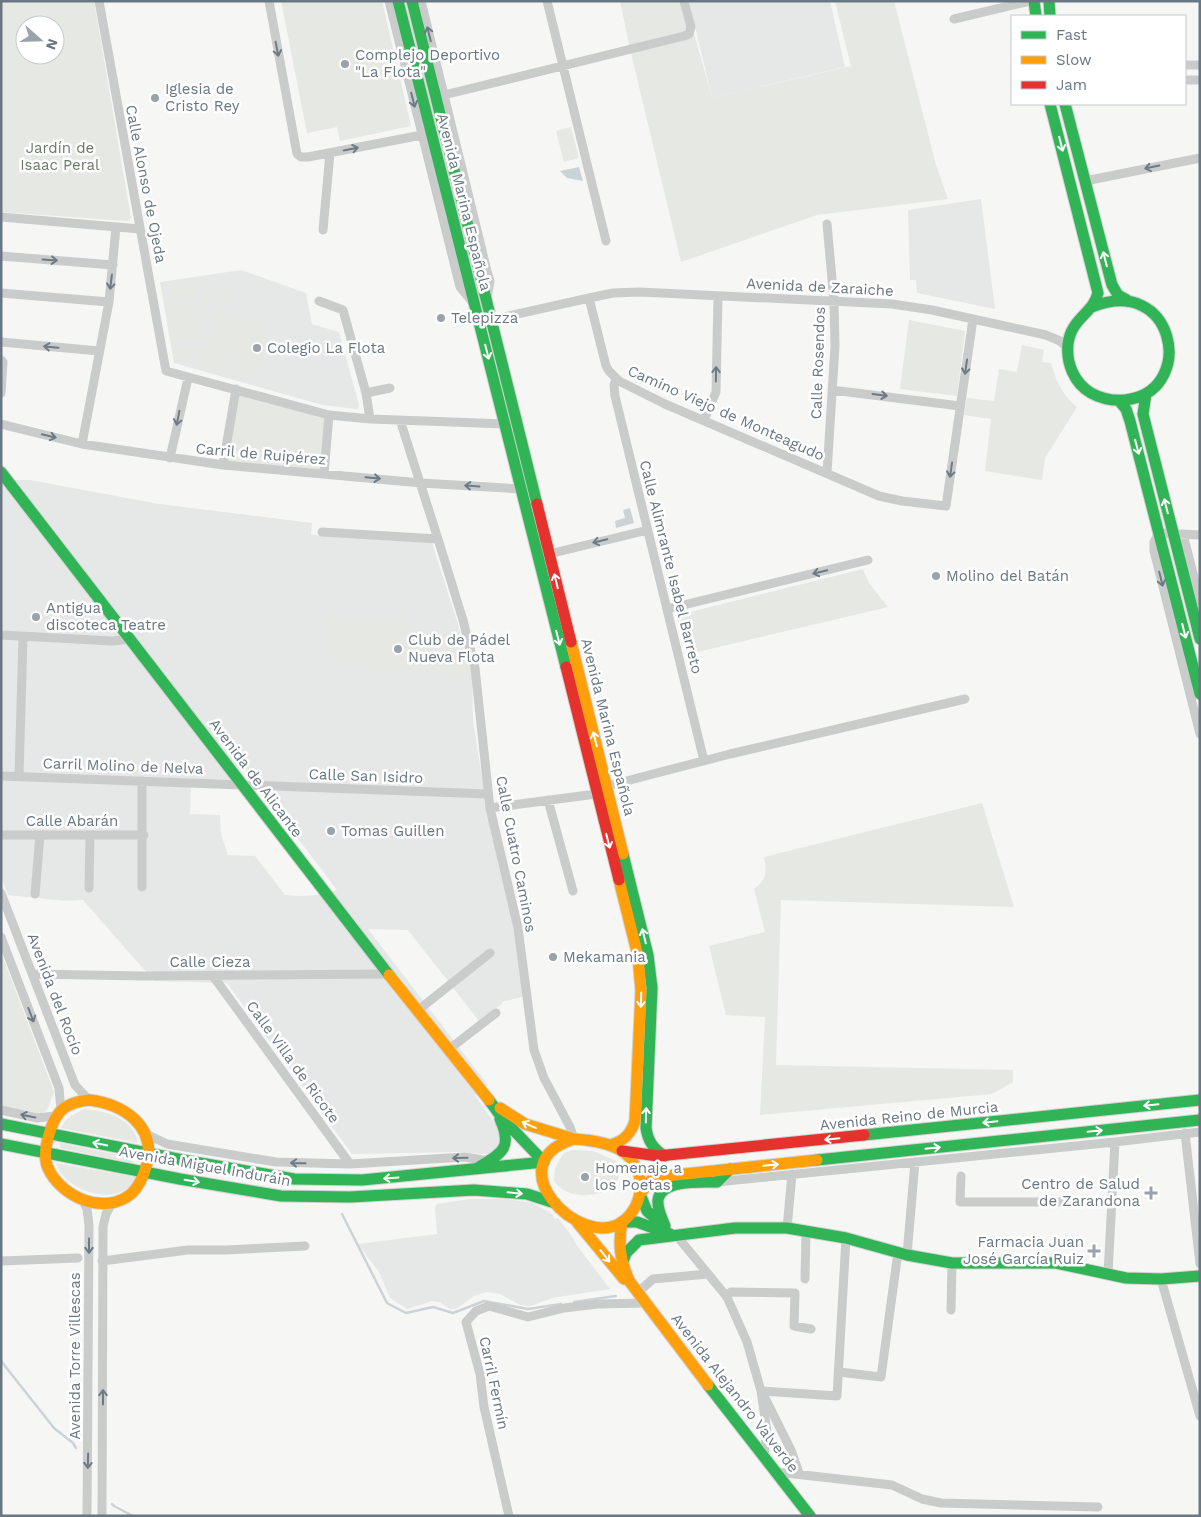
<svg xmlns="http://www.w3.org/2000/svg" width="1201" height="1517" viewBox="0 0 1201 1517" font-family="'Work Sans',sans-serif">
  <rect width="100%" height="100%" fill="#f6f6f5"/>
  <path fill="#e6e7e7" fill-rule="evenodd" d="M689,1h141l15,66 -133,31z
    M981,199l14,110 -78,-16 -1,-13h-6l-2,-70z
    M241,270l65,23 6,31 27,8 17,62 3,12 -2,3 -35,-4 -148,-42 -14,-81z
    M1,480h29l129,24 153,19 -1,12 121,8 40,125 1,53 13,81 30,131 9,63 -23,6v2l-23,17 -71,-91 -40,-1 120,156 -13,10 25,36 -2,15 -7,7 -9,1 -21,-2 -109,2 -125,-171 -73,-2 -71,-81 -17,1 -58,-6 -7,-18zM243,766l94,124 -19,5 -19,1 -14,-1 -30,-39 -27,-1 -7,-21 -1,-19 -30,-1 1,-29 45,2z
    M470,1199h37l26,4 19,11 3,5 3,-1 13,17 7,12 32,42 -58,9 -21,8 -11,-1 -20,-11 -13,-2 -13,4 -18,13h-6l-10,-7 -8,-1 -25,8 -17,-11 -11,-26 -21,-28 79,-10 -2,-26 2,-4z"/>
  <path fill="#e6e8e3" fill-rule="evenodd" d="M1,1h93l37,217 -3,3 -127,-9zM25,25h30v30h-30z
    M281,1h101l29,125 -71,15 -3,-14 -30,6z
    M620,1h65l27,97 139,-32 -16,-65h59l42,164 12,34 -131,16 -136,47 -51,-213z
    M404,8l6,3 62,252 -4,2z
    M571,127l8,31 -15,4 -8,-31z
    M197,282l2,14 -27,4 -2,-14z
    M227,287l3,14 -27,4 -2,-13z
    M193,299l2,13 -27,5 -2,-14z
    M216,313l26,7 -15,52 -25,-6z
    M195,314l2,13 -26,5 -3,-14z
    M243,318l27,8 -15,53 -26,-7z
    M909,320l56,11 -8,65 -57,-7z
    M198,329l1,9 -27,4 -1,-8z
    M1022,345l22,5 -2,12 9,1c5,18 11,32 26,44l-32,51 -3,22 -57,-9 6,-52 -27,-4 3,-17 27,3 5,-32 18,3z
    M200,346l3,13 -27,4 -3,-13z
    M236,389l93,26 -5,59 -101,-9z
    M863,569l6,14 19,24 -199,47 -11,-39z
    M327,617l77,2v26l59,-1 6,31 -135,-12z
    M982,803l32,104 -233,-7 -5,165 237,5v12l-21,12 -232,21 5,-98 -39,-2 -17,-69 56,-14 -11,-43c13,-10 13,-16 10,-32z
    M1,952l53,140 -7,18 -6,4 -40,-8z
    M85,1109c21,2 49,9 53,34l-77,-15c5,-11 13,-14 24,-19z
    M60,1143l74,15 -1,5 -73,-15z
    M572,1150l21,1 23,10c19,32 -46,48 -62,19l1,-12 9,-15z
    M56,1163l79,14c-13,33 -71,15 -79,-14z"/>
  <path fill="#ccd3d6" d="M579,167l4,14 -16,-3 -7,-7z
    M630,508l4,15 -18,5 -1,-7 10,-3 -2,-8z"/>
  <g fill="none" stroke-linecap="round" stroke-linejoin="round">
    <path stroke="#ccd3d6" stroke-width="2.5" d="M342,1214l45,89 19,10 27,-6 20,6 31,-12 44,8 33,-5
      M574,1302l42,-6
      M1,1361l53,67 19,15 3,5
      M112,1504l2,2 19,10"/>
    <g stroke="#d3d3d3" stroke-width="13">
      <path id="fast" d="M398,1c55,222 113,444 168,666
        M412,1l125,503
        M1034,1l2,15
        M1049,1l1,15
        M1050,104l48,189c-5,21 -27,25 -30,51 -2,19 6,39 23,49 13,7 26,9 40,6 65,-13 43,-125 -39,-92
        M1065,104l47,181 6,10 9,5
        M1146,394l-3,20 57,225
        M1120,402l6,7 4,12 70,273
        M1,472l388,503
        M623,854l25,101 4,33 -6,140c2,13 7,21 19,28
        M489,1100l13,18 42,44
        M1,1124l182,36 111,19 68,1 182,-18
        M864,1135l336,-35
        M1,1144l179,35 101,17 69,1 124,-7 53,4 28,9
        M817,1160l383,-40
        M479,1167c23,-14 34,-19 21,-48
        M640,1194l7,17 15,13
        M622,1222h15l33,12
        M665,1226c-3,-8 -8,-17 -7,-26 3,-21 44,-18 59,-18l13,-13
        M622,1264l4,-11 13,-13 96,-12h52l59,10 61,17 45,8h104l70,15 35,1 39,-3
        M708,1385l102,131"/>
    </g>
    <g stroke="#d3d3d3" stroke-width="13">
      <path id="slow" d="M571,642l52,212
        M389,975l100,125
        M89,1100c34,4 67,25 58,64 -3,11 -7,22 -16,30 -27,22 -70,3 -83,-26 -7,-15 3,-50 16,-60 7,-5 16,-7 25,-8z
        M500,1108l25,16 49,15
        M574,1139c16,1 34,3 48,12 25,17 24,54 0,71 -42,29 -127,-59 -48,-83z
        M611,1145c13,-4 20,-11 24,-24l6,-130 -3,-35 -19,-76
        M640,1194l10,-13 16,-5 151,-16
        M577,1222l47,57
        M622,1222c-4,22 -2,40 8,60l78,103"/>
    </g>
    <g stroke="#d3d3d3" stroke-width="13">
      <path id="jam" d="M537,504l34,138
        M566,667l53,213
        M622,1151l36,5 206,-21"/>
    </g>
    <path stroke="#cacccc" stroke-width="9" d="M99,1l67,370 163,44 41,4 136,5 5,-2
      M269,1l28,153 4,3h7l114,-22
      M389,1l71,286 13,16
      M421,1l66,270 3,10 -3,17
      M547,1l59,240
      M954,19l76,-18
      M1185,65h15
      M1185,80h15
      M444,95l240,-59 5,-2 2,-7 -7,-26
      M1085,181l115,-23
      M1,217l139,12
      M323,230l7,-77
      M1,256l112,9
      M1,293l108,9
      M589,298l24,-5 27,-1 252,12 40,6 114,25 14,6 8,7
      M319,301l24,9 23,83 4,26
      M486,321l103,-23 17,68 3,5 10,10 46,23 214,92 23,5 44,5 27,-187
      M1,342l98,9
      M1,360l2,2 -2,31
      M616,379l-2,6 1,11 89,365
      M832,390l128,16
      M366,393l24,-5
      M400,420l38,119 25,81 12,48 15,140 28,120 16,122 10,28 26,49 4,12
      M704,420l12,-28 2,-96
      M1,424l81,20 141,21 198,18 100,6
      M82,444l27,-142 7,-75
      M170,458l18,-80
      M223,465l13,-76
      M827,473l8,-127 -1,-45 -7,-77
      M324,474l5,-59
      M322,532l116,7
      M1183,534l17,67
      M1200,535l-41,-2 -5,9v9l46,183
      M549,554l99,-24
      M667,609l201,-49
      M1,635l111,6 20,-2
      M1,776l487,18
      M19,776l4,-139
      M548,800l25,91
      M490,808l106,-14 11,-8 123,-32 235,-55
      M1,835h143
      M142,887v-106
      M89,888l1,-53
      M1,893l74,192 14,15
      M35,894l5,-59
      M1,937l58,151 2,23
      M33,974l110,2 244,-2
      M213,976l137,188
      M417,1011l73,-58
      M448,1050l48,-37
      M1,1110l36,8 18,-2
      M144,1133l23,11 109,18 74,2 115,-7 24,4
      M1185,1133l15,131
      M961,1176l-1,26h152
      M717,1182l398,-40 85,-10
      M82,1199l5,10 2,16 -2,291
      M787,1228l5,-54
      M676,1235l51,62 20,45 14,49 6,41 -3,24
      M907,1255l8,-93
      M1,1261l77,-3
      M102,1261l86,-11h38l79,-4
      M1108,1274l7,-132
      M805,1279l1,-48
      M1161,1279l39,137
      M637,1293l16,-14 55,-5
      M726,1296l5,-4 64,1 -1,33 17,3
      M951,1310l1,-47
      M839,1372l42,5 17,-125
      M761,1391l76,5 9,-158
      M765,1398l26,52 8,23
      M777,1472l115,13 30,14 19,4 157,4
      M102,1516l1,-289 3,-13 6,-11
      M509,1516l-25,-109 -4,-33 -14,-52 10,-11 13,-5 39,11 36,-9 34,-4 47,-1"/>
    <use href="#fast" stroke="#30b455" stroke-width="11"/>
    <use href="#slow" stroke="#ff9f0a" stroke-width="11"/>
    <use href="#jam" stroke="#e5322d" stroke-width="11"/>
  </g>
  <defs><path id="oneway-shaft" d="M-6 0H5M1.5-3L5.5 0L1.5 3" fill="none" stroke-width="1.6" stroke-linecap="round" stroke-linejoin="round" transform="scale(1.25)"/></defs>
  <g stroke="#6d7b86">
    <use href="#oneway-shaft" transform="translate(429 34) rotate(-104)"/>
    <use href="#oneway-shaft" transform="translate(277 49) rotate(79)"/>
    <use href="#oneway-shaft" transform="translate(413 100) rotate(76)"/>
    <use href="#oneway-shaft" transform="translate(351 149) rotate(-11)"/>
    <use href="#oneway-shaft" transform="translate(1152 167) rotate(168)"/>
    <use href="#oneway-shaft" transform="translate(50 260) rotate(4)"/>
    <use href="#oneway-shaft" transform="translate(111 282) rotate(97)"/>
    <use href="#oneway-shaft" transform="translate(51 347) rotate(-175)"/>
    <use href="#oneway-shaft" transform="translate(966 367) rotate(98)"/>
    <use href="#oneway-shaft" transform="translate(716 374) rotate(-89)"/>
    <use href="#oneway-shaft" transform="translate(880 395) rotate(7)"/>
    <use href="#oneway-shaft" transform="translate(178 418) rotate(101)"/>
    <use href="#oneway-shaft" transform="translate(49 436) rotate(14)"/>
    <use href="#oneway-shaft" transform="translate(951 470) rotate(98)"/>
    <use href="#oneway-shaft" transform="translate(373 478) rotate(5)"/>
    <use href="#oneway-shaft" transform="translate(472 486) rotate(-176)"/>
    <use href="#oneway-shaft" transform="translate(600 541) rotate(166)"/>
    <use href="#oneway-shaft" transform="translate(820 572) rotate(166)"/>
    <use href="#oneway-shaft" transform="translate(1161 579) rotate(76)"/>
    <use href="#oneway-shaft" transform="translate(31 1015) rotate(69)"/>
    <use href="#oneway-shaft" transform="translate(28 1116) rotate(-169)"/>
    <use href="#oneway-shaft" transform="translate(460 1158) rotate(179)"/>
    <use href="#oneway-shaft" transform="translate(298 1163) rotate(-179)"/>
    <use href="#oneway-shaft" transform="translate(89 1246) rotate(90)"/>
    <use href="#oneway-shaft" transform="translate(103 1397) rotate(-90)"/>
    <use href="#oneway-shaft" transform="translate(88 1461) rotate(91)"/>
  </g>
  <g stroke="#fff">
    <use href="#oneway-shaft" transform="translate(1061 144) rotate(76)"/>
    <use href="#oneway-shaft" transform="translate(1105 259) rotate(-104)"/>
    <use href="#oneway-shaft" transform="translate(487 352) rotate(76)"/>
    <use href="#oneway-shaft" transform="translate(1137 447) rotate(75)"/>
    <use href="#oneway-shaft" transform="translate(1166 506) rotate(-104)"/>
    <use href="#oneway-shaft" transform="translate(556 581) rotate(-104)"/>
    <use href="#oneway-shaft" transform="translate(1184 631) rotate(76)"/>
    <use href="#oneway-shaft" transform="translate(558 638) rotate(76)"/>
    <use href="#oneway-shaft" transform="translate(595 739) rotate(-104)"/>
    <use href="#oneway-shaft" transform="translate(608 841) rotate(76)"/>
    <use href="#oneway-shaft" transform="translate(644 936) rotate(-104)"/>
    <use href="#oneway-shaft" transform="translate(641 1000) rotate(92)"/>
    <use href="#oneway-shaft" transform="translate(1151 1105) rotate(174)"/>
    <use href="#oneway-shaft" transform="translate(646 1115) rotate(-89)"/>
    <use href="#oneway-shaft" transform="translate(990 1122) rotate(174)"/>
    <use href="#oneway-shaft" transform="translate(529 1125) rotate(-156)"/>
    <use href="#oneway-shaft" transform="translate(1095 1131) rotate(-6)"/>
    <use href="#oneway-shaft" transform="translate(832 1139) rotate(174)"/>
    <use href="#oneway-shaft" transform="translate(100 1144) rotate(-169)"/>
    <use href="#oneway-shaft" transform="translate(933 1148) rotate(-6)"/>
    <use href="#oneway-shaft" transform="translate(771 1165) rotate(-6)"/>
    <use href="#oneway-shaft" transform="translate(391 1178) rotate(176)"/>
    <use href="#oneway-shaft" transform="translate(192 1181) rotate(10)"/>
    <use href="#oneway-shaft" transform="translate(515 1193) rotate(6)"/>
    <use href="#oneway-shaft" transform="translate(605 1256) rotate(52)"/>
  </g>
  <g fill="#9aa3aa" stroke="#fff" stroke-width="2">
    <circle cx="345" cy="64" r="5"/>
    <circle cx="155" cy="98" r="5"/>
    <circle cx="441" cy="318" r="5"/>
    <circle cx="257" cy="348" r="5"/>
    <circle cx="936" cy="576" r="5"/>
    <circle cx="36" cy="617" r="5"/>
    <circle cx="398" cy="649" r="5"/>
    <circle cx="331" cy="831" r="5"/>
    <circle cx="553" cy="957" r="5"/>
    <circle cx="585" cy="1177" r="5"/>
    <path d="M1148.5 1185.5h5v5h5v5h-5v5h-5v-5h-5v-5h5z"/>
    <path d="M1091.5 1243.5h5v5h5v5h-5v5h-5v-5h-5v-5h5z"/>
  </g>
  <g text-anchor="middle" stroke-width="5" stroke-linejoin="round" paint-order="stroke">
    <g font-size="15" fill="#687782" stroke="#fff" text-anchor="start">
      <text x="355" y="60">Complejo Deportivo<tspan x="355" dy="17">"La Flota"</tspan></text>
      <text x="165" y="94">Iglesia de<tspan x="165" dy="17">Cristo Rey</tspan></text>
      <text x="451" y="323">Telepizza</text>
      <text x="267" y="353">Colegio La Flota</text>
      <text x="946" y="581">Molino del Batán</text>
      <text x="46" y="613">Antigua<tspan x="46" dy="17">discoteca Teatre</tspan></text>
      <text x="408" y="645">Club de Pádel<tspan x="408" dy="17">Nueva Flota</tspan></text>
      <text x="341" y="836">Tomas Guillen</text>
      <text x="563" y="962">Mekamania</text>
      <text x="595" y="1173">Homenaje a<tspan x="595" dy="17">los Poetas</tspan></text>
      <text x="1140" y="1189" text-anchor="end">Centro de Salud<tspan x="1140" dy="17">de Zarandona</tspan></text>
      <text x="1084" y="1247" text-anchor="end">Farmacia Juan<tspan x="1084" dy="17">José García Ruiz</tspan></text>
    </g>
    <g font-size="15" fill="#6b7a67" stroke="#fff">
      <text x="60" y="153">Jardín de<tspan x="60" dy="17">Isaac Peral</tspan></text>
    </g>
    <g font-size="15" fill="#687782" stroke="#fff">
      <text transform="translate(146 184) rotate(79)" y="5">Calle Alonso de Ojeda</text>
      <text transform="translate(464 202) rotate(76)" y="5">Avenida Marina Española</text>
      <text transform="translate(820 287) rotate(3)" y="5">Avenida de Zaraiche</text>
      <text transform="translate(818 363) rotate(-88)" y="5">Calle Rosendos</text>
      <text transform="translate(726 413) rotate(24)" y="5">Camino Viejo de Monteagudo</text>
      <text transform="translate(261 454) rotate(5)" y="5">Carril de Ruipérez</text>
      <text transform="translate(671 567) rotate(76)" y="5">Calle Alimrante Isabel Barreto</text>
      <text transform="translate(608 727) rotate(76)" y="5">Avenida Marina Española</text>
      <text transform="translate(123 766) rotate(2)" y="5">Carril Molino de Nelva</text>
      <text transform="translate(366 776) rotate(2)" y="5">Calle San Isidro</text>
      <text transform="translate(256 778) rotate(53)" y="5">Avenida de Alicante</text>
      <text x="72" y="826">Calle Abarán</text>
      <text transform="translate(516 854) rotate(79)" y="5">Calle Cuatro Caminos</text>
      <text x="210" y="967">Calle Cieza</text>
      <text transform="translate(55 994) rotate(69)" y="5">Avenida del Rocío</text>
      <text transform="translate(293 1062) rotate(54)" y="5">Calle Villa de Ricote</text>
      <text transform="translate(909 1116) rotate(-6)" y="5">Avenida Reino de Murcia</text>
      <text transform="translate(205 1166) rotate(10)" y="5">Avenida Miguel Induráin</text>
      <text transform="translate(75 1356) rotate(-90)" y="5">Avenida Torre Villescas</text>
      <text transform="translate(494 1383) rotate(78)" y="5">Carril Fermín</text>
      <text transform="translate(735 1393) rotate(52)" y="5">Avenida Alejandro Valverde</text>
    </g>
  </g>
  <rect width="1201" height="1517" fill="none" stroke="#687782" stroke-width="5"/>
  <rect x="1011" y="15" width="175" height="90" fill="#ffffff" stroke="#c3c9cd"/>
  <rect x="1021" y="31" width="25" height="8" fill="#30b455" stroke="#c3c9cd"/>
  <text x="1056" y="40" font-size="15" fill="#687782">Fast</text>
  <rect x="1021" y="56" width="25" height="8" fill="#ff9f0a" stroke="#c3c9cd"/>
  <text x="1056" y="65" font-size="15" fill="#687782">Slow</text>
  <rect x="1021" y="81" width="25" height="8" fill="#e5322d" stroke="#c3c9cd"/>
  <text x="1056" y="90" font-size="15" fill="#687782">Jam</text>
  <g transform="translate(40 40) rotate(110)"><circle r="24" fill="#ffffff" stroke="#c3c9cd"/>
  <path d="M0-4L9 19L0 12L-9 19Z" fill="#9aa3aa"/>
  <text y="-8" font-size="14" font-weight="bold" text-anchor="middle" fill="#687782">N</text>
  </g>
</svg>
